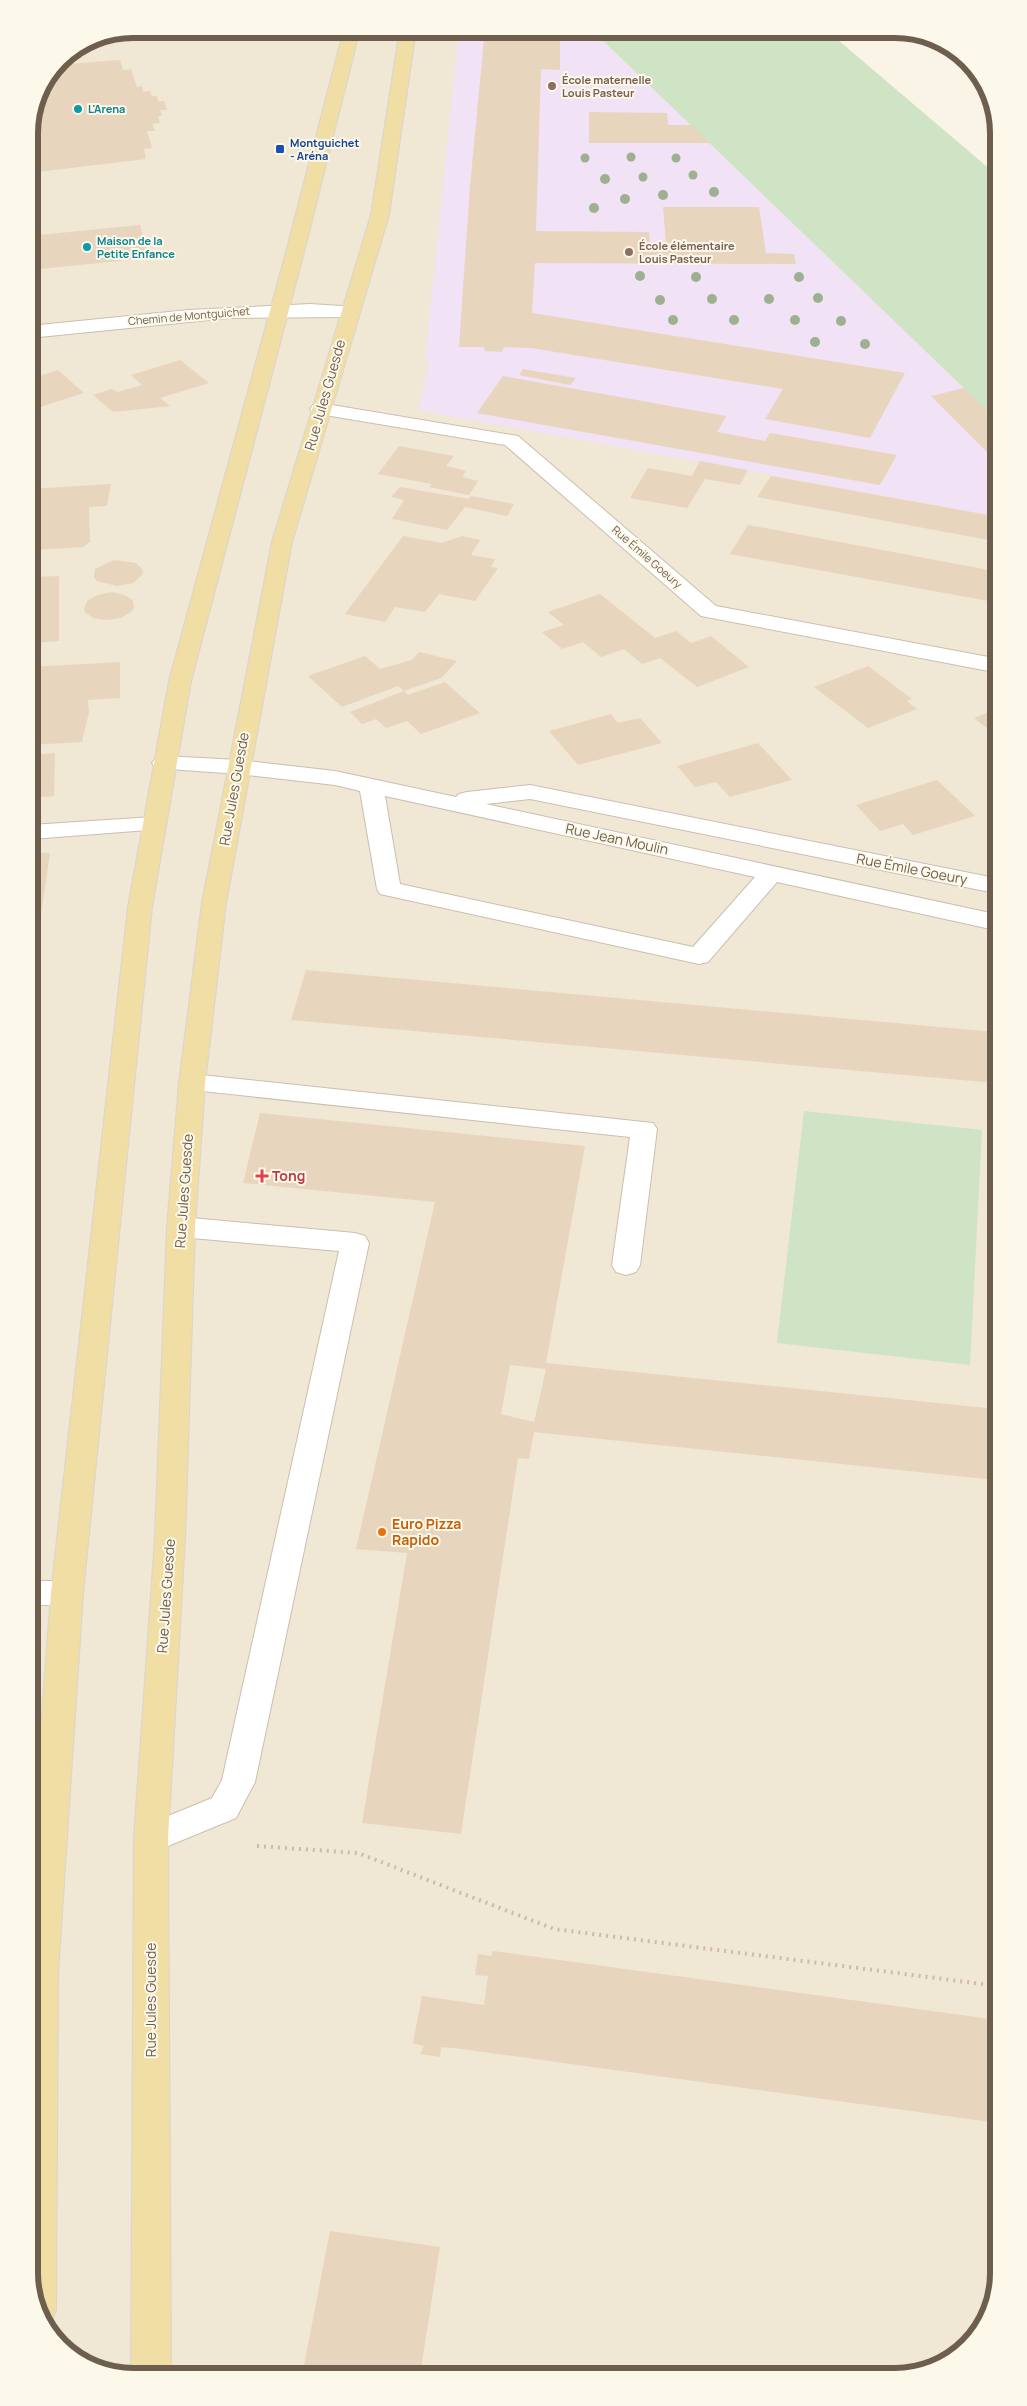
<svg xmlns="http://www.w3.org/2000/svg" width="1027" height="2406" viewBox="0 0 1027 2406" font-family="Manrope,sans-serif">
  <rect width="100%" height="100%" fill="#f9f4e5"/>
  <path fill="#f0e7d4" d="M133,29h692l168,143 5,2102 -21,62 -50,36 -801,5 -57,-21 -35,-50 -5,-2180 8,-33 22,-34 34,-22z"/>
  <path fill="#f1e2f5" d="M459,29h132l403,388v99l-576,-106 11,-49 -4,-1z"/>
  <path fill="#cee4c5" d="M591,29h234l168,143 1,245z
    M804,1111l178,19 -12,235 -193,-22z"/>
  <path fill="#e8d5be" fill-rule="evenodd" d="M485,29h58l-1,10h18v31l-19,-1 -5,162 113,1 1,11h16l-3,-36h96l7,46 28,1 2,10 -261,-1 -3,50 373,60 -35,65 -105,-19 18,-30 -252,-41 -27,-1 -2,5 -17,-1 -1,-4h-25l11,-161z
    M120,60l3,10 8,-1 6,18 5,-1 1,6 7,-1 2,5h5l1,5h6l3,9h-7l2,6h-4l2,7 -8,1 3,7h-8l5,17 -8,1 2,10 -117,14v-47l8,-33 18,-28z
    M589,112l78,1 1,12h24l18,18h-121z
    M140,225l9,33 -120,12v-34z
    M180,360l29,23 -49,15 10,8 -57,6 -20,-17 19,-6 6,3 24,-7 -11,-10z
    M523,369l53,9 -6,7 -51,-10z
    M58,370l26,23 -50,16 -4,-4v-26z
    M503,376l223,40 -9,16 48,9 5,-8 127,22 -17,30 -403,-72z
    M964,388l30,29v42l-63,-63z
    M399,446l55,10 -8,10 20,5 -4,6 16,4 -9,14 -40,-8 3,-3 -54,-10z
    M700,461l48,9 -8,15 -35,-6 -18,29 -57,-10 18,-30 44,8z
    M771,476l223,40v25l-237,-44z
    M111,484l-4,22 -18,1 1,35 -7,5 -48,3v-21l-5,1v-41z
    M400,487l69,12 2,-3 43,8 -7,12 -42,-9 -18,23 -55,-11 12,-19 -13,-3z
    M748,525l246,46v31l-264,-48z
    M403,536l39,7 20,-7 18,4 -9,15 24,4 -4,8 7,1 -23,33 -36,-7 -14,18 -30,-5 -10,15 -40,-8z
    M114,560l22,3 7,7 -1,5 -9,8 -16,3 -20,-5 -3,-4 1,-8z
    M59,576v65l-29,2v-66z
    M112,592l12,3 9,5 1,8 -3,4 -10,6 -14,2 -14,-2 -8,-6 -1,-3 3,-8 11,-6z
    M600,594l55,44 21,-7 15,12 20,-7 38,31 -52,20 -37,-29 -18,6 -18,-15 -23,8 -18,-15 -21,7 -20,-17 22,-7 -16,-13z
    M419,652l38,9 -16,17 -37,13 -6,-5 -56,21 -34,-31 57,-20 15,13 32,-9z
    M120,662v36l-32,2 1,12 -7,30 -52,3v-78z
    M868,666l44,33 -5,2 10,8 -49,19 -54,-41z
    M445,682l35,31 -59,21 -14,-13 -21,7 -10,-9 -14,5 -12,-12 54,-21 4,4z
    M994,710v24l-20,-16z
    M611,714l7,9 22,-5 22,25 -84,22 -29,-34z
    M758,743l34,37 -62,17 -14,-15 -21,5 -18,-21z
    M55,753l-1,43 -23,2 -1,-43z
    M937,780l38,36 -62,19 -10,-11 -23,7 -24,-26z
    M31,853h19l-18,124h-1z
    M306,970l689,62v51l-704,-63z
    M260,1113l325,33 -39,217 450,46v71l-462,-48 -5,27 -11,-1 -57,376 -99,-11 45,-270 -51,-4 79,-347 -192,-19zM510,1365l36,4 -12,53 -33,-8z
    M493,1951l505,69v103l-536,-74 -21,-2 -1,10 -20,-3 4,-8 -11,-3 9,-47 62,9 4,-29 -13,-1 3,-21 13,2z
    M330,2231l110,16 -20,128 -118,1z"/>
  <g fill="none" stroke-linecap="round" stroke-linejoin="round">
    <g stroke="#cbbfaf" stroke-width="2">
      <path id="minor" d="M310,304l47,3 2,4 -2,4 -7,2 -121,1 -200,20v-12l160,-16z
        M320,403l198,33 198,170 278,52v14l-293,-56 -196,-171 -192,-32 -3,-4 3,-4z
        M164,756l74,4 97,11 121,26 3,-3 8,-2 63,-7 465,93v15l-465,-94 -44,5 509,110v16l-218,-48 -69,80 -9,2 -319,-70 -3,-5 -17,-98 -25,-6 -97,-11 -82,-6 -4,-5 4,-5zM385,796l370,81 -62,70 -293,-63z
        M153,817l8,2 4,5 -4,5 -130,10v-14z
        M192,1074l461,49 4,6 -17,136 -4,7 -10,3 -10,-3 -4,-7 18,-128 -447,-48 -4,-6 4,-6z
        M181,1217l174,16 10,3 4,7 -114,539 -19,36 -85,35 -12,-5 -5,-10 5,-10 73,-30 10,-18 117,-529 -158,-14 -10,-3 -4,-7 4,-7z
        M32,1581h35l11,3 5,9 -5,9 -11,3h-34z"/>
    </g>
    <g stroke="#d9d5d1" stroke-width="2">
      <path id="major" d="M344,29h16l-57,227 -112,425 -39,226 -69,686 -25,381 -2,336 -5,13 -4,2 -13,-19 -1,-473 18,-240 77,-686 41,-226 116,-425z
        M400,29h16l-27,186 -97,327 -66,361 -21,180 -10,144 -10,311 -17,300 3,539h-40l3,-539 21,-300 12,-311 12,-144 23,-180 70,-361 99,-327z"/>
    </g>
    <path stroke="#cfbaa3" stroke-width="4" stroke-dasharray="2 5" stroke-linecap="butt" d="M257,1846l101,7 196,76 444,57"/>
    <use href="#minor" fill="#fff" fill-rule="evenodd"/>
    <use href="#major" fill="#f0dea5" fill-rule="evenodd"/>
  </g>
  <g fill="#9db090">
    <circle cx="631" cy="157" r="4.5"/>
    <circle cx="585" cy="158" r="4.5"/>
    <circle cx="676" cy="158" r="4.5"/>
    <circle cx="693" cy="175" r="4.5"/>
    <circle cx="643" cy="177" r="4.5"/>
    <circle cx="605" cy="179" r="5"/>
    <circle cx="714" cy="192" r="5"/>
    <circle cx="663" cy="195" r="5"/>
    <circle cx="625" cy="199" r="5"/>
    <circle cx="594" cy="208" r="5"/>
    <circle cx="640" cy="276" r="5"/>
    <circle cx="696" cy="277" r="5"/>
    <circle cx="799" cy="277" r="5"/>
    <circle cx="818" cy="298" r="5"/>
    <circle cx="712" cy="299" r="5"/>
    <circle cx="769" cy="299" r="5"/>
    <circle cx="660" cy="300" r="5"/>
    <circle cx="673" cy="320" r="5"/>
    <circle cx="734" cy="320" r="5"/>
    <circle cx="795" cy="320" r="5"/>
    <circle cx="841" cy="321" r="5"/>
    <circle cx="815" cy="342" r="5"/>
    <circle cx="865" cy="344" r="5"/>
  </g>
  <g fill="#8d6e63" stroke="#fcf8ea" stroke-width="2">
    <circle cx="552" cy="86" r="5"/>
    <circle cx="629" cy="252" r="5"/>
  </g>
  <g fill="#0f9aa8" stroke="#fcf8ea" stroke-width="2">
    <circle cx="78" cy="109" r="5"/>
    <circle cx="87" cy="247" r="5"/>
  </g>
  <rect fill="#1a4fb4" stroke="#fcf8ea" stroke-width="2" x="275" y="144" width="10" height="10" rx="2.5"/>
  <path fill="#e0444e" stroke="#fcf8ea" stroke-width="2" d="M259.5 1168.5h5v5h5v5h-5v5h-5v-5h-5v-5h5z"/>
  <circle fill="#e8710a" stroke="#fcf8ea" stroke-width="2" cx="382" cy="1532" r="5"/>
  <g text-anchor="middle" stroke-width="4" stroke-linejoin="round" paint-order="stroke">
    <g font-size="11" font-weight="bold" fill="#785e54" stroke="#fcf8ea" text-anchor="start">
      <text x="562" y="84">École maternelle<tspan x="562" dy="13">Louis Pasteur</tspan></text>
      <text x="639" y="250">École élémentaire<tspan x="639" dy="13">Louis Pasteur</tspan></text>
    </g>
    <g font-size="11" font-weight="bold" fill="#0d838f" stroke="#fcf8ea" text-anchor="start">
      <text x="88" y="113">L'Arena</text>
      <text x="97" y="245">Maison de la<tspan x="97" dy="13">Petite Enfance</tspan></text>
    </g>
    <g font-size="11" font-weight="bold" fill="#164399" stroke="#fcf8ea" text-anchor="start">
      <text x="290" y="147">Montguichet<tspan x="290" dy="13">- Aréna</tspan></text>
    </g>
    <g font-size="11" fill="#6e5e4d" stroke="#fcf8ea">
      <text transform="translate(189 316) rotate(-5)" y="4">Chemin de Montguichet</text>
      <text transform="translate(647 557) rotate(41)" y="4">Rue Émile Goeury</text>
    </g>
    <g font-size="14" fill="#6e5e4d" stroke="#fcf8ea">
      <text transform="translate(325 395) rotate(-74)" y="5">Rue Jules Guesde</text>
      <text transform="translate(234 789) rotate(-80)" y="5">Rue Jules Guesde</text>
      <text transform="translate(617 839) rotate(12)" y="5">Rue Jean Moulin</text>
      <text transform="translate(912 869) rotate(11)" y="5">Rue Émile Goeury</text>
      <text transform="translate(184 1191) rotate(-86)" y="5">Rue Jules Guesde</text>
      <text transform="translate(166 1596) rotate(-86)" y="5">Rue Jules Guesde</text>
      <text transform="translate(151 2000) rotate(-90)" y="5">Rue Jules Guesde</text>
    </g>
    <g font-size="14" font-weight="bold" fill="#be3a42" stroke="#fcf8ea" text-anchor="start">
      <text x="272" y="1181">Tong</text>
    </g>
    <g font-size="14" font-weight="bold" fill="#c56008" stroke="#fcf8ea" text-anchor="start">
      <text x="392" y="1529">Euro Pizza<tspan x="392" dy="16">Rapido</tspan></text>
    </g>
  </g>
  <path d="M0 0H1027V2406H0ZM133 38H895A95 95 0 0 1 990 133V2273A95 95 0 0 1 895 2368H133A95 95 0 0 1 38 2273V133A95 95 0 0 1 133 38Z" fill="#fcf8ea" fill-rule="evenodd"/>
  <path fill="none" stroke="#6e5e4d" stroke-width="6" d="M133 38H895A95 95 0 0 1 990 133V2273A95 95 0 0 1 895 2368H133A95 95 0 0 1 38 2273V133A95 95 0 0 1 133 38Z"/>
</svg>
